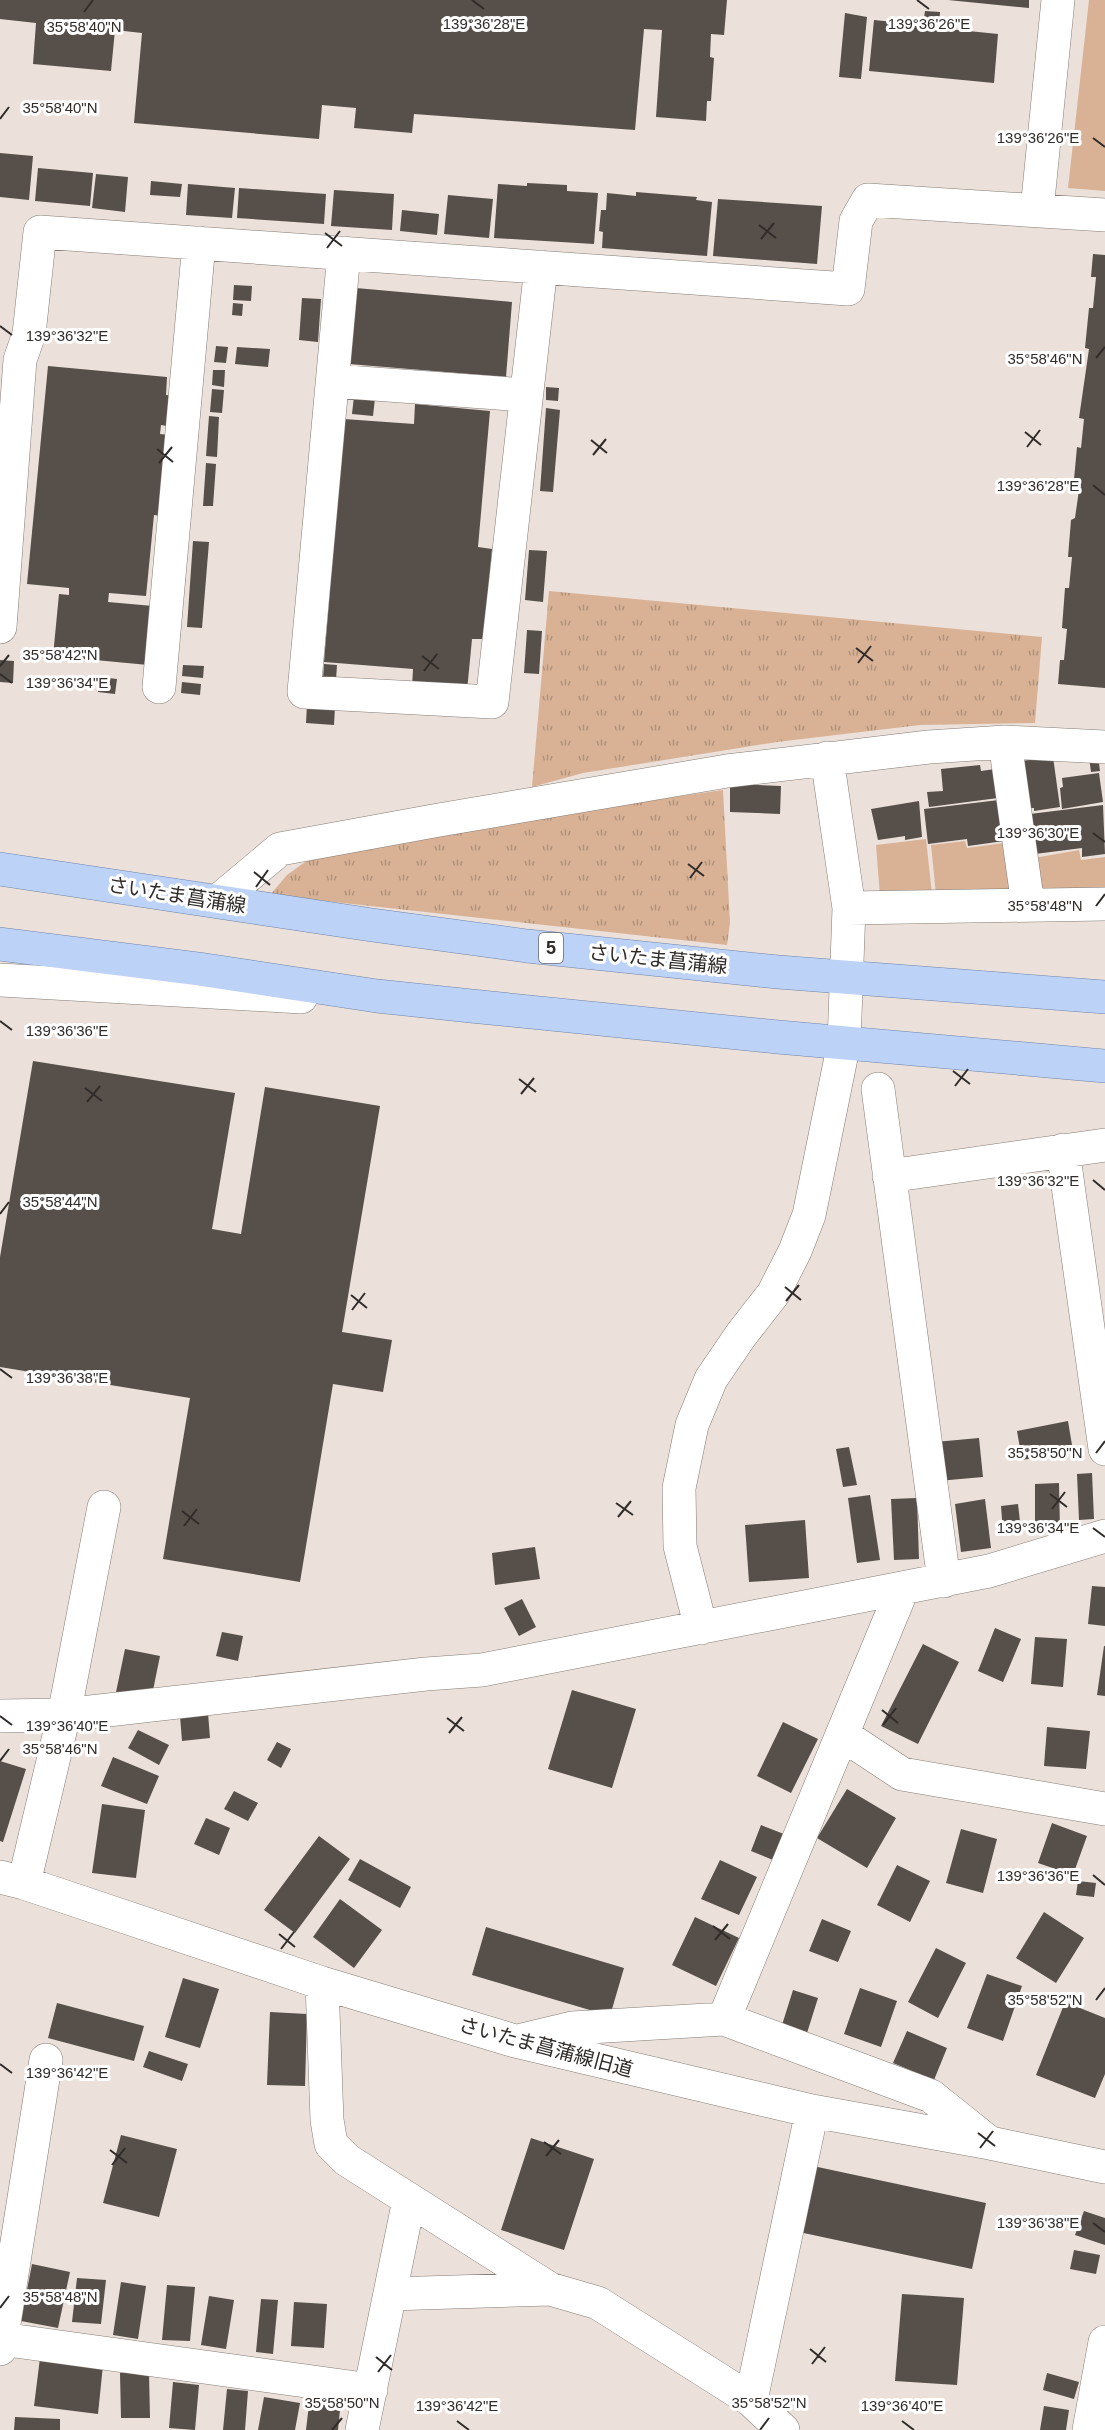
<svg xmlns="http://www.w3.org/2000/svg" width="1105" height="2430" viewBox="0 0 1105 2430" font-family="Arial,'Noto Sans JP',sans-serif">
  <defs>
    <pattern id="grass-tufts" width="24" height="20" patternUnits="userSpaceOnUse" patternTransform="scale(1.5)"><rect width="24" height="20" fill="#d9b296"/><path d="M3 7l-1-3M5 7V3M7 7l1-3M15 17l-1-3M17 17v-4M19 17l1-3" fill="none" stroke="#b0917b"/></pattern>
  </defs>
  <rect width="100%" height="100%" fill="#ebe1da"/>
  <path fill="url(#grass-tufts)" d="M549,591l493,46 -7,86 -115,2 -143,17 -194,31 -51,14z
    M723,790l7,133 -3,22 -457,-50 17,-20 25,-18 68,-18z"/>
  <path fill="#d9b296" d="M1089,0h16v191l-37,-3z
    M926,839l6,55 -52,2 -4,-51z
    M965,841l2,7 37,-5 7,43 -6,7 -69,2 -5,-50z
    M1079,850l2,10 24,-3v37l-66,-5 -5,-31z"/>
  <path fill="#574f4a" d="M0,0h727l-3,35 -13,-1 -1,23 4,1 -3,43h-4l-1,20 -50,-4 6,-87 -18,-1 -9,101 -221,-16 -2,19 -58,-5 2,-20 -34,-3 -3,34 -185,-16 8,-90 -27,-3 -4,41 -78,-7 3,-41 -36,-4z
    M948,0h81v8z
    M925,11l15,1 -1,16 59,6 -4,49 -125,-12 5,-51 49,5z
    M845,13l22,4 -6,62 -22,-2z
    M0,153l33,3 -4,44 -29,-3z
    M38,168l55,5 -3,33 -55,-5z
    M96,174l32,3 -3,35 -33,-4z
    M151,181l31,3 -2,13 -30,-2z
    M527,183l40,2v6l31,2 -4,51 -100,-6 4,-54 29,2z
    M188,184l47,4 -3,30 -46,-3z
    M239,188l87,6 -2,30 -87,-6z
    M334,190l60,4 -2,36 -61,-4z
    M636,192l61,5 -1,3 16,2 -5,54 -105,-8 1,-16 -4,-1 2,-21h5l1,-17 29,3z
    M448,195l45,4 -4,39 -45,-4z
    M718,199l104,7 -5,58 -104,-8z
    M402,210l37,4 -2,21 -37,-4z
    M1093,254l12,1v433l-47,-4 2,-24h4l3,-31 -5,-1 3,-40h4l3,-31h-4l3,-37 4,-2 4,-28h-6l4,-43 4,1 3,-29 -5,-1 10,-69 -4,-1 4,-40h4l3,-31h-5z
    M234,285l18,1 -1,15 -18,-1z
    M356,288l156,14 -6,75 -157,-13z
    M302,298l19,1 -3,43 -19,-2z
    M233,303l10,1 -1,12 -10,-1z
    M216,346l12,1 -2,16 -12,-1z
    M237,347l33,2 -2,18 -33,-3z
    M48,366l119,11 -1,18 10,1 -3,31 -12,-2 -1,9 10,1 -8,81 -8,-1 -8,81 -37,-3 -1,9 45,4 -5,59 -95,-9 6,-62 10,1v-7l-42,-4z
    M213,370h12l-1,17 -12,-2z
    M546,387l13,1 -1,13 -12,-1z
    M212,389l12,1 -2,23 -12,-1z
    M354,396l21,2 -2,18 -21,-2z
    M415,404l75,7 -12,136 14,2 -8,90h-12l-5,52 -55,-4 1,-18 -89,-7 20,-243 70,5z
    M546,408l14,2 -7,82 -13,-1z
    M209,416l10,1 -2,40 -11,-1z
    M206,463l10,1 -3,42h-10z
    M193,541l16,1 -7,86 -15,-1z
    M529,550l18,1 -4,51 -18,-2z
    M527,630l15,1 -3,43 -15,-1z
    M0,660l14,1 -1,22 -13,-1z
    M324,664l13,1 -1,15 -13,-1z
    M183,665l21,1 -1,12 -21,-2z
    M100,677l17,2 -2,15 -17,-2z
    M182,682l19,2 -1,11 -19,-2z
    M307,704l28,3 -1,18 -28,-2z
    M1098,756l2,15 -9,1 -2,-15z
    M1053,757l7,50 -26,4v-3h-6l-7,-47z
    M980,765l1,6 14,-2 3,29 -69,9 -2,-15 16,-1 -2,-22z
    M1099,773l4,29 -41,7 -2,-21 3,-1 -1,-9z
    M730,784l51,2 -1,28 -50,-2z
    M999,800l5,41 -36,5 -1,-7 -39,5 -4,-35z
    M919,801l3,36 -17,3v-4l-27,4 -7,-31z
    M1103,805l2,49 -23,3v-9l-47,6 -5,-40z
    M33,1061l202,32 -23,136 29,5 24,-147 115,19 -38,226 50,8 -9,52 -50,-8 -33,198 -137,-23 27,-161 -190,-31v-110z
    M1068,1421l5,30 -51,9 -5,-29z
    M979,1438l4,39 -45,4 -3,-39z
    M849,1447l8,38 -14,2 -7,-38z
    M1092,1473l2,46 -15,1 -2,-46z
    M1059,1483l1,47 -25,1v-47z
    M870,1495l10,65 -23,3 -9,-65z
    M917,1498l2,61 -25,1 -3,-61z
    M985,1499l6,49 -30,4 -6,-48z
    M1018,1504l3,26 -18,2 -2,-26z
    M805,1520l4,58 -60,4 -4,-57z
    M535,1547l5,32 -45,6 -3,-32z
    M1092,1586l13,1v39l-17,-2z
    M522,1599l14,28 -17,9 -15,-28z
    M995,1628l26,11 -18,43 -25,-11z
    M222,1632l21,4 -5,25 -22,-5z
    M1035,1637l32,2 -4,48 -32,-3z
    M923,1644l36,18 -41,82 -37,-18z
    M1104,1646h1v50l-8,-1z
    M125,1649l35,7 -10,49 -35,-8z
    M572,1690l64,19 -24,79 -64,-19z
    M208,1713l2,25 -28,3 -2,-25z
    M783,1722l35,17 -27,54 -34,-17z
    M1047,1727l43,4 -4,38 -42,-3z
    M138,1730l31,15 -10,20 -31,-17z
    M277,1742l14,7 -10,19 -14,-8z
    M113,1757l46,19 -12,28 -46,-18z
    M0,1761l26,8 -23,73 -3,-1z
    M847,1789l49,29 -29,50 -50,-30z
    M234,1791l24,12 -10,18 -24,-12z
    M102,1804l43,6 -9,68 -44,-5z
    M206,1818l24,10 -11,27 -25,-11z
    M1052,1823l35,13 -14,39 -35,-12z
    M761,1825l28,11 -11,26 -27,-11z
    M961,1829l36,10 -14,54 -37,-10z
    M319,1836l31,23 -55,74 -31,-23z
    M360,1859l51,28 -11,21 -52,-28z
    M720,1860l37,17 -18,38 -38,-16z
    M897,1865l33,16 -20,41 -33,-17z
    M1078,1881l18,2 -2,14 -18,-2z
    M340,1899l42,31 -28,38 -41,-31z
    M1044,1912l40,26 -28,45 -40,-25z
    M695,1917l44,21 -23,48 -44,-21z
    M822,1919l29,12 -13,31 -29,-11z
    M486,1927l138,41 -14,48 -138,-41z
    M936,1948l30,15 -28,55 -30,-16z
    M987,1974l35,12 -19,55 -36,-13z
    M183,1978l36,11 -19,59 -35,-11z
    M860,1988l37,13 -16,46 -37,-13z
    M793,1990l25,8 -11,35 -25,-8z
    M1065,2002l40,16v56l-10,24 -59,-23z
    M57,2003l87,23 -10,35 -86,-23z
    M270,2012l37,2 -2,72 -38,-1z
    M907,2031l40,17 -13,32 -41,-17z
    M149,2051l39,13 -6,17 -39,-14z
    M121,2135l56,14 -18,68 -56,-14z
    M531,2138l63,21 -30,91 -63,-20z
    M813,2166l173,37 -14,66 -173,-37z
    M1084,2211l21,7v27l-30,-10z
    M1074,2250l26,5 -4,19 -26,-5z
    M32,2264l38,8 -12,56 -37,-7z
    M77,2278l29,2 -5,44 -29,-2z
    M121,2282l25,4 -8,53 -25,-4z
    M167,2285l28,2 -5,54 -28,-1z
    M902,2294l62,4 -7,87 -62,-4z
    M209,2296l25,4 -8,49 -25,-4z
    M261,2299l17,1 -5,54 -17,-2z
    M294,2302l33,2 -3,44 -33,-2z
    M40,2358l63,7 -5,49 -64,-8z
    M149,2372l1,46h-29l-1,-45z
    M1047,2373l32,9 -5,17 -31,-9z
    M173,2382l26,3 -4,45 -26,-2z
    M227,2389l21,2 -3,39h-22z
    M310,2396l31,4 -3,30h-32z
    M264,2397l36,6 -5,27h-37z
    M1044,2406l25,4 -3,20h-26z
    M15,2417l45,2v11h-46z"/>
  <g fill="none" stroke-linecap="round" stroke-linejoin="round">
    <g stroke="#857c76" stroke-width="34">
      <path id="minor" d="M1037,210l21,-210
        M344,253l-40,439 188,10 49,-435
        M333,381l193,14
        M0,627l20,-267 9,-26 11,-102 808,57 8,-68 12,-21 237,15
        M159,687l40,-444
        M1005,742l23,163
        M218,901l62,-52 159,-29 288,-49 202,-24 76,-5 100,5
        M849,908l256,-4
        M0,980l301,17
        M878,1089l66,492
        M1063,1150l42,299
        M889,1176l216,-31
        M701,1628l-21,-82 -1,-58 13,-63 19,-46 30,-44 32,-41 22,-43 14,-36 35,-172 5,-135 -22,-150
        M0,1716l64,-1 362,-41 56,-4 507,-99 116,-35
        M843,1735l59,39 203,35
        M0,1877l24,6 298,100 193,58 297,70 178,32 115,24
        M24,1883l40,-168 40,-208
        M322,1983l5,137 4,24 16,16 203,129
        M724,2019l178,-429
        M522,2040l50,-12 152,-9 207,77 55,44
        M390,2294l160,-5 48,14 153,97
        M2,2339l369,51
        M0,2349l46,-289
        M362,2430l47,-230
        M783,2430l-32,-30 61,-289
        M1089,2430l16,-88"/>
    </g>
    <g stroke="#6e84ab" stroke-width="34">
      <path id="major" d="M0,869l372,56 155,21 251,26 327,25
        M0,944l199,25 178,27 94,10 307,31 327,29"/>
    </g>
    <use href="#minor" stroke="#fff" stroke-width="33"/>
    <use href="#major" stroke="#bcd2f7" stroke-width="33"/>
  </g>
  <path fill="none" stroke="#302c2a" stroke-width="2" d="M472,0l12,9M917,0l12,9M84,12l9,-12M0,119l9,-12M1093,138l12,9M759,225l17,13M325,233l17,13M761,239l13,-16M327,248l13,-17M0,326l12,9M1096,358l9,-11M1025,432l16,13M591,440l16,13M1027,447l13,-17M157,449l16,13M593,455l13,-16M159,463l13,-16M1093,485l12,10M856,648l17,13M422,656l17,13M858,663l13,-17M0,666l9,-11M424,671l13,-17M0,674l12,9M1093,833l12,9M688,864l16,12M254,872l16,13M690,878l12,-16M256,887l12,-17M1096,906l9,-12M0,1021l12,9M953,1071l17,13M519,1079l17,13M955,1086l13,-17M85,1088l17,13M521,1094l13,-16M87,1102l13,-16M1093,1180l12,10M0,1214l9,-12M785,1287l16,13M351,1295l16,13M786,1301l13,-16M352,1310l13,-17M0,1369l12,9M1096,1453l9,-12M1050,1494l17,13M616,1503l17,12M1052,1509l13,-17M182,1511l17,13M618,1517l13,-16M184,1526l13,-17M1093,1528l12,9M882,1710l16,13M0,1716l12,9M447,1718l17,13M883,1725l13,-17M449,1733l13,-16M0,1761l9,-12M1093,1875l12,10M713,1926l17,13M279,1934l16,13M715,1940l13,-16M281,1949l13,-17M1096,2000l9,-12M0,2064l12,9M978,2133l17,13M544,2142l17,12M980,2148l13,-17M110,2150l17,13M546,2156l13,-16M112,2165l13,-17M1093,2223l12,9M0,2308l9,-12M810,2349l16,13M376,2357l16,13M812,2364l13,-17M378,2372l13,-17M457,2421l12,9M902,2421l12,9M332,2430l10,-12M760,2430l9,-12"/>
  <g text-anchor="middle" stroke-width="6" stroke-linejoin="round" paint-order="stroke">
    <rect fill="#fff" stroke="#6e6b6a" stroke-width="1.5" x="539" y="933" width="24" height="30" rx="4.5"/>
    <g font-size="18" font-weight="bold" fill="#302c2a">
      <text x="551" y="954">5</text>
    </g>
    <g font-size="20" fill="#302c2a" stroke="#fff">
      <text transform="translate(177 895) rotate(9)" y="7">さいたま菖蒲線</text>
      <text transform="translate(658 959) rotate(6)" y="7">さいたま菖蒲線</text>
      <text transform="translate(546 2047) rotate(15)" y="7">さいたま菖蒲線旧道</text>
    </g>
  </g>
  <g font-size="15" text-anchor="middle" fill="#302c2a" stroke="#fff" stroke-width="6" stroke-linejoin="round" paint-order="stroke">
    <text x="484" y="29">139°36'28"E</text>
    <text x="929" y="29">139°36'26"E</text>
    <text x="84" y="32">35°58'40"N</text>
    <text x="60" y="113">35°58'40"N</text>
    <text x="1038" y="143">139°36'26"E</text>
    <text x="67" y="341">139°36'32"E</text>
    <text x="1045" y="364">35°58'46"N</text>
    <text x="1038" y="491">139°36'28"E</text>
    <text x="60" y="660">35°58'42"N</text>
    <text x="67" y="688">139°36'34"E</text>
    <text x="1038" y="838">139°36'30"E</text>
    <text x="1045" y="911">35°58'48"N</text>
    <text x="67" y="1036">139°36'36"E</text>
    <text x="1038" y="1186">139°36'32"E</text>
    <text x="60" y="1207">35°58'44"N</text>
    <text x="67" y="1383">139°36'38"E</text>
    <text x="1045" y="1458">35°58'50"N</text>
    <text x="1038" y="1533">139°36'34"E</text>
    <text x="67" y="1731">139°36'40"E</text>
    <text x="60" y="1754">35°58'46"N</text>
    <text x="1038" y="1881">139°36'36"E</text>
    <text x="1045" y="2005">35°58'52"N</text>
    <text x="67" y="2078">139°36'42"E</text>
    <text x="1038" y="2228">139°36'38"E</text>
    <text x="60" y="2302">35°58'48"N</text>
    <text x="342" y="2408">35°58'50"N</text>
    <text x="769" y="2408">35°58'52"N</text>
    <text x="457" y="2411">139°36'42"E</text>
    <text x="902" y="2411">139°36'40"E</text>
  </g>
</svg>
